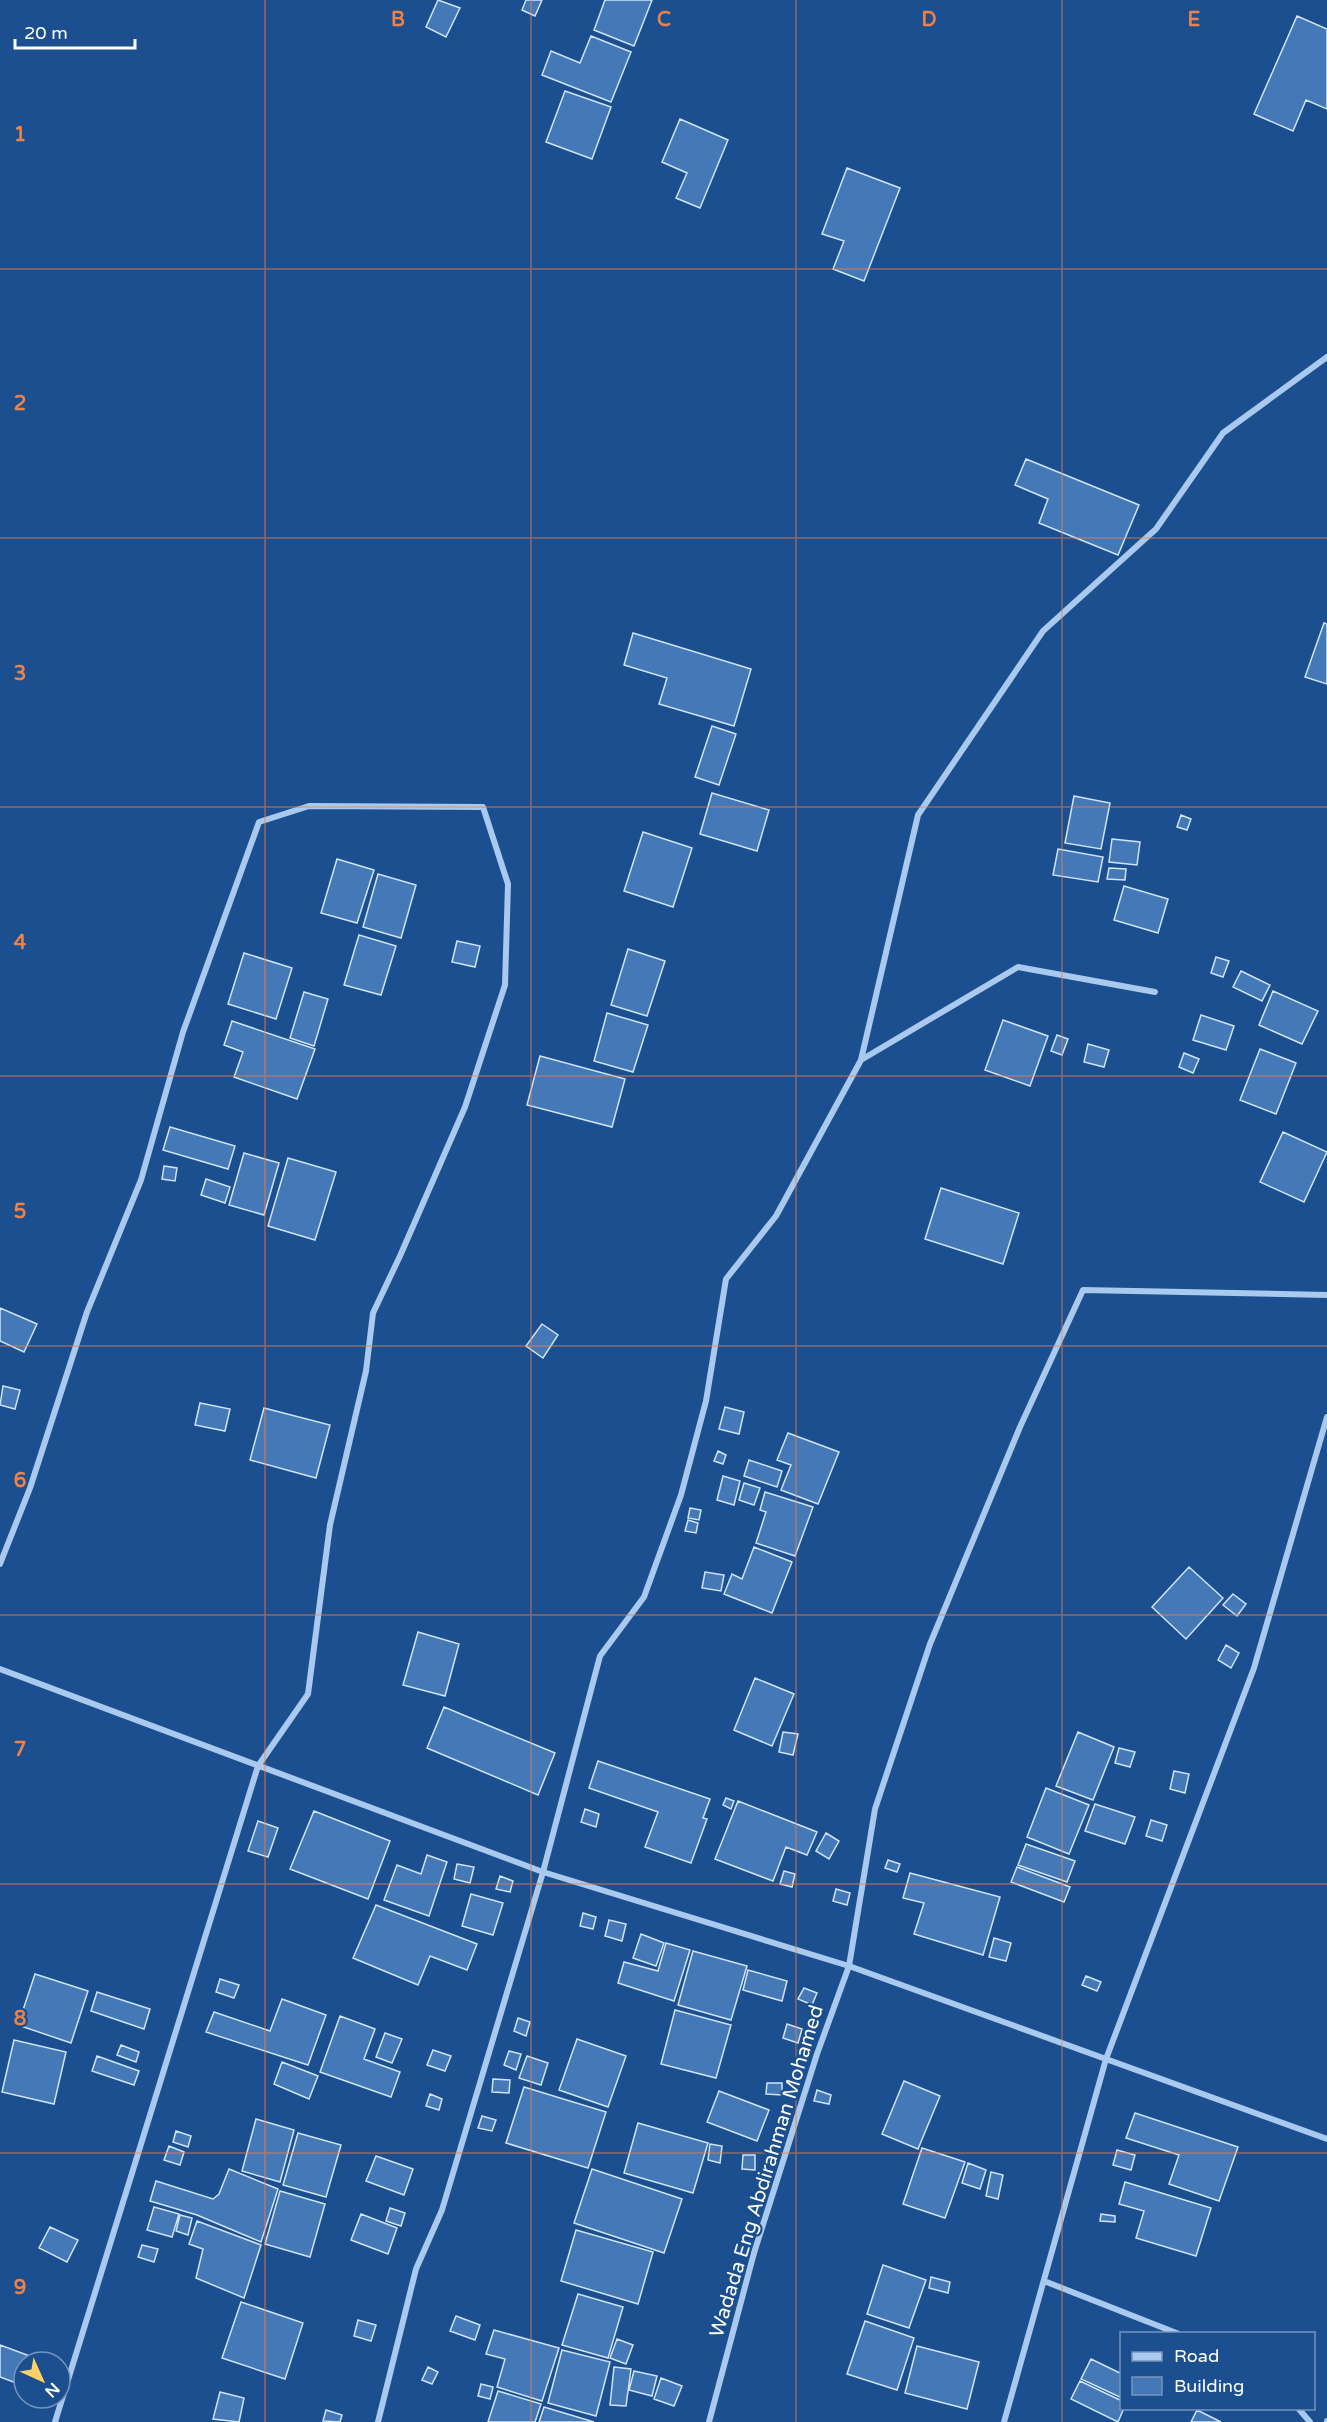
<svg xmlns="http://www.w3.org/2000/svg" width="1327" height="2422" viewBox="0 0 1327 2422" font-family="'Varela Round',sans-serif">
  <rect width="100%" height="100%" fill="#1b4f8f"/>
  <path fill="#4478b7" stroke="#cfe3fa" stroke-width="1.5" d="M438,0l22,8 -14,29 -20,-10z
    M526,0h16l-7,16 -13,-6z
    M605,0h47l-18,46 -40,-16z
    M1297,16l30,13v80l-21,-9 -13,31 -39,-17z
    M591,36l40,16 -20,50 -69,-27 9,-24 29,12z
    M565,91l46,16 -19,52 -46,-17z
    M680,119l48,21 -28,68 -24,-10 11,-25 -25,-11z
    M847,168l53,20 -36,93 -31,-12 11,-28 -22,-7z
    M1026,459l113,46 -21,50 -79,-32 9,-24 -33,-14z
    M1324,623l3,1v60l-22,-7z
    M633,633l118,36 -17,57 -75,-22 8,-26 -43,-13z
    M712,726l24,8 -17,51 -24,-8z
    M712,793l57,17 -12,41 -57,-17z
    M1074,796l36,7 -9,46 -36,-6z
    M1181,815l10,4 -4,11 -10,-3z
    M643,832l49,16 -19,59 -49,-16z
    M1112,839l28,3 -3,23 -28,-3z
    M1058,849l45,8 -5,25 -45,-7z
    M337,859l37,11 -17,53 -36,-10z
    M1109,868l17,1 -1,11 -18,-1z
    M378,874l38,11 -15,53 -38,-11z
    M1124,886l44,13 -10,34 -44,-13z
    M359,935l37,11 -15,49 -37,-10z
    M457,941l23,5 -5,21 -23,-5z
    M628,949l37,12 -18,55 -36,-11z
    M244,953l48,15 -16,51 -48,-15z
    M1216,957l13,4 -6,16 -12,-4z
    M1241,971l29,14 -8,16 -29,-14z
    M1273,991l45,20 -16,33 -43,-19z
    M304,992l24,7 -14,47 -24,-8z
    M607,1013l41,12 -15,47 -39,-11z
    M1201,1015l33,11 -8,24 -33,-10z
    M1003,1020l45,16 -18,50 -45,-16z
    M232,1021l83,28 -18,50 -63,-22 9,-25 -19,-7z
    M1057,1035l11,4 -6,16 -11,-4z
    M1088,1044l21,6 -5,17 -20,-5z
    M1260,1049l36,14 -20,51 -36,-14z
    M1184,1053l15,6 -6,14 -14,-6z
    M540,1056l85,23 -13,48 -85,-22z
    M170,1127l65,19 -7,23 -65,-19z
    M1283,1132l44,20 -23,50 -44,-20z
    M244,1153l35,10 -15,52 -35,-10z
    M288,1158l48,14 -21,68 -47,-14z
    M164,1166l13,2 -2,13 -13,-2z
    M206,1179l24,8 -5,16 -24,-8z
    M941,1188l78,25 -16,51 -78,-25z
    M0,1308l37,16 -13,28 -24,-11z
    M542,1324l16,11 -15,23 -17,-12z
    M3,1386l17,4 -5,19 -15,-4z
    M200,1403l30,6 -5,22 -30,-6z
    M725,1407l19,5 -5,22 -20,-5z
    M264,1408l66,17 -14,53 -66,-18z
    M788,1433l51,19 -21,52 -37,-14 10,-25 -14,-5z
    M718,1451l8,4 -3,9 -9,-3z
    M749,1460l33,11 -5,16 -33,-11z
    M723,1476l17,5 -6,24 -17,-5z
    M744,1483l16,5 -6,17 -15,-5z
    M765,1492l48,15 -18,49 -39,-13 10,-31 -6,-2z
    M690,1508l11,2 -2,10 -11,-2z
    M688,1520l10,3 -2,10 -11,-2z
    M754,1547l38,15 -20,51 -48,-19 8,-20 10,5z
    M1189,1567l34,31 -37,41 -34,-32z
    M705,1572l19,3 -3,16 -19,-3z
    M1233,1594l13,10 -9,12 -14,-11z
    M418,1632l41,12 -14,52 -42,-11z
    M1226,1645l13,8 -8,15 -13,-8z
    M755,1678l39,16 -22,52 -38,-16z
    M444,1707l111,46 -17,42 -111,-47z
    M783,1732l15,2 -5,21 -14,-3z
    M1078,1732l36,15 -21,53 -37,-14z
    M1119,1748l16,4 -5,15 -15,-4z
    M598,1761l112,38 -7,19 4,1 -16,44 -46,-16 13,-35 -69,-24z
    M1174,1771l15,3 -4,19 -15,-4z
    M1046,1788l43,17 -20,49 -42,-17z
    M726,1798l8,3 -3,8 -8,-4z
    M738,1801l79,31 -10,23 -21,-8 -13,34 -58,-22z
    M1095,1804l40,13 -10,27 -40,-13z
    M585,1809l14,5 -3,13 -15,-5z
    M314,1811l76,30 -22,58 -78,-30z
    M1151,1820l16,5 -5,16 -16,-5z
    M258,1821l20,7 -10,29 -20,-6z
    M826,1833l13,8 -10,18 -13,-8z
    M1026,1844l49,17 -8,21 -49,-17z
    M427,1855l20,7 -18,54 -45,-16 13,-35 24,9z
    M888,1860l12,4 -3,8 -12,-4z
    M457,1864l17,3 -4,16 -16,-4z
    M1017,1867l53,20 -6,15 -53,-20z
    M784,1871l11,3 -3,13 -12,-3z
    M910,1873l90,24 -17,58 -69,-21 10,-31 -21,-5z
    M500,1876l13,5 -3,11 -14,-3z
    M836,1889l14,4 -3,12 -14,-4z
    M471,1894l32,9 -10,32 -31,-9z
    M376,1905l101,39 -10,26 -37,-14 -12,29 -65,-27z
    M583,1913l13,4 -3,12 -13,-3z
    M609,1920l17,4 -4,17 -17,-5z
    M641,1934l23,9 -8,23 -23,-8z
    M994,1938l17,5 -5,18 -17,-4z
    M666,1943l24,7 -16,51 -56,-18 6,-21 34,9z
    M693,1951l54,15 -16,54 -53,-15z
    M748,1970l39,11 -5,20 -39,-11z
    M35,1974l53,17 -17,52 -53,-18z
    M1086,1976l15,6 -4,9 -15,-6z
    M220,1979l19,6 -5,13 -18,-6z
    M804,1988l13,5 -5,12 -14,-6z
    M97,1992l53,17 -6,20 -53,-18z
    M282,1999l44,16 -18,50 -102,-33 8,-20 56,19z
    M675,2010l56,15 -15,53 -55,-14z
    M340,2016l35,13 -11,30 36,13 -9,25 -71,-25z
    M518,2018l12,4 -4,14 -12,-5z
    M787,2024l15,5 -4,14 -15,-5z
    M385,2033l17,6 -10,24 -16,-6z
    M577,2039l49,17 -18,51 -49,-17z
    M14,2040l52,12 -12,52 -52,-12z
    M121,2045l18,7 -3,10 -19,-7z
    M433,2050l18,6 -6,15 -18,-6z
    M509,2051l12,3 -5,16 -12,-5z
    M97,2056l42,15 -5,14 -42,-14z
    M527,2056l21,7 -7,22 -22,-7z
    M282,2062l36,14 -9,23 -35,-15z
    M493,2079l17,1 -1,13 -17,-1z
    M904,2081l36,15 -22,53 -36,-15z
    M767,2083h15v12l-16,-1z
    M524,2087l82,25 -18,56 -82,-25z
    M817,2090l14,5 -2,9 -15,-3z
    M719,2091l50,19 -12,31 -50,-19z
    M430,2094l12,5 -3,11 -13,-4z
    M1135,2113l103,34 -19,54 -50,-17 10,-29 -53,-17z
    M482,2116l14,4 -4,11 -14,-3z
    M256,2119l38,11 -14,52 -38,-11z
    M638,2123l70,20 -15,50 -69,-20z
    M176,2131l15,5 -3,11 -15,-5z
    M298,2133l43,12 -15,52 -43,-12z
    M710,2144l12,2 -2,17 -12,-3z
    M169,2146l15,6 -4,13 -16,-5z
    M922,2148l43,14 -20,56 -42,-14z
    M1117,2150l18,5 -4,15 -18,-5z
    M743,2155h12v15l-13,-1z
    M376,2156l37,13 -9,26 -38,-14z
    M968,2163l18,7 -6,19 -18,-6z
    M229,2169l49,20 -17,53 -64,-27 -47,-14 6,-20 57,18 6,-5z
    M592,2169l90,30 -18,54 -90,-30z
    M991,2172l12,3 -5,24 -12,-3z
    M1125,2182l86,26 -15,48 -60,-18 8,-27 -25,-7z
    M280,2191l45,13 -15,53 -45,-13z
    M154,2207l25,7 -7,23 -25,-7z
    M390,2208l15,5 -4,13 -15,-5z
    M361,2214l36,14 -9,26 -37,-14z
    M1101,2214l14,2v6l-15,-1z
    M180,2215l12,3 -4,17 -12,-4z
    M197,2221l64,24 -17,53 -48,-20 7,-29 -14,-5z
    M50,2227l28,13 -11,22 -28,-14z
    M576,2230l77,22 -15,52 -77,-23z
    M142,2245l16,4 -4,13 -16,-5z
    M883,2265l43,15 -17,48 -42,-14z
    M931,2277l19,5 -2,11 -19,-5z
    M578,2294l45,13 -15,51 -46,-13z
    M241,2302l62,21 -18,56 -63,-21z
    M456,2316l24,9 -5,15 -25,-9z
    M358,2320l18,5 -5,16 -17,-5z
    M865,2321l49,17 -17,52 -50,-16z
    M494,2330l65,18 -17,53 -45,-14 8,-28 -19,-5z
    M617,2339l16,6 -7,19 -16,-6z
    M0,2345l35,13 -2,4h-9v24l-24,-9z
    M917,2346l62,16 -12,47 -62,-16z
    M562,2350l48,12 -14,54 -48,-13z
    M1091,2359l31,15v24l-41,-19z
    M428,2367l10,5 -6,12 -10,-4z
    M614,2367l17,2 -5,37 -16,-1z
    M634,2371l23,5 -5,20 -23,-6z
    M661,2378l21,8 -8,20 -20,-7z
    M1080,2381l42,20v7h2l-6,14 -47,-23z
    M481,2384l12,3 -3,12 -12,-3z
    M498,2391l43,13 -6,18h-47z
    M220,2392l24,6 -5,24 -26,-3z
    M544,2407l50,15h-55z
    M326,2410l16,5 -2,7 -17,-1z
    M1197,2410l24,12h-30z"/>
  <g fill="none" stroke-linecap="round" stroke-linejoin="round">
    <path stroke="#a9c9ee" stroke-width="6" d="M861,1060l57,-245 125,-184 113,-102 67,-96 104,-76
      M0,1564l30,-76 57,-176 54,-132 42,-148 76,-210 50,-16 174,1 25,77 -3,101 -40,122 -65,149 -27,57 -7,58 -36,154 -22,169 -50,72 -203,656
      M0,1669l543,203 57,-216 44,-59 37,-102 25,-94 20,-122 50,-63 85,-156 157,-93 137,25
      M1044,2281l135,53
      M1298,2408l12,14
      M378,2422l38,-153 26,-59 101,-338 306,94 478,173
      M709,2422l45,-169 63,-199 32,-88 26,-157 55,-165 90,-217 63,-137 244,5
      M1004,2422l102,-363 148,-391 73,-251
      M1327,2422v-1"/>
  </g>
  <path fill="none" stroke="#ee8249" stroke-width="1.5" stroke-opacity="0.55" d="M265,0v2422M531,0v2422M796,0v2422M1062,0v2422M0,269h1327M0,538h1327M0,807h1327M0,1076h1327M0,1346h1327M0,1615h1327M0,1884h1327M0,2153h1327"/>
  <g text-anchor="middle" stroke-width="4.5" stroke-linejoin="round" paint-order="stroke">
    <g font-size="20" fill="#fff" stroke="#1b4f8f">
      <text transform="translate(766 2171) rotate(-73)" y="7">Wadada Eng Abdirahman Mohamed</text>
    </g>
  </g>
  <g font-size="20" text-anchor="middle" font-weight="bold" fill="#ee8249" stroke="#1b4f8f" stroke-width="4.5" stroke-linejoin="round" paint-order="stroke">
    <text x="398" y="26">B</text>
    <text x="664" y="26">C</text>
    <text x="929" y="26">D</text>
    <text x="1194" y="26">E</text>
    <text x="20" y="141">1</text>
    <text x="20" y="410">2</text>
    <text x="20" y="680">3</text>
    <text x="20" y="949">4</text>
    <text x="20" y="1218">5</text>
    <text x="20" y="1487">6</text>
    <text x="20" y="1756">7</text>
    <text x="20" y="2025">8</text>
    <text x="20" y="2294">9</text>
  </g>
  <rect x="1120" y="2332" width="195" height="78" fill="#1b4f8f" stroke="#7695bc" stroke-width="1.5"/>
  <rect x="1132" y="2352" width="30" height="9" fill="#a9c9ee" stroke="#7695bc" stroke-width="1.5"/>
  <text x="1174" y="2362" font-size="18" fill="#ffffff">Road</text>
  <rect x="1132" y="2377" width="30" height="18" fill="#4478b7" stroke="#7695bc" stroke-width="1.5"/>
  <text x="1174" y="2392" font-size="18" fill="#ffffff">Building</text>
  <g transform="translate(42 2380) rotate(135)"><circle r="28" fill="#1b4f8f" stroke="#7695bc" stroke-width="1.5"/>
  <path d="M0-4.5L10 22L0 15L-10 22Z" fill="#ffd166"/>
  <text y="-9" font-size="16" font-weight="bold" text-anchor="middle" fill="#ffffff">N</text>
  </g>
  <path d="M15 39v9h120v-9" fill="none" stroke="#ffffff" stroke-width="3"/>
  <text x="24" y="39" font-size="18" fill="#ffffff" stroke="#1b4f8f" stroke-width="4.5" paint-order="stroke">20 m</text>
</svg>
